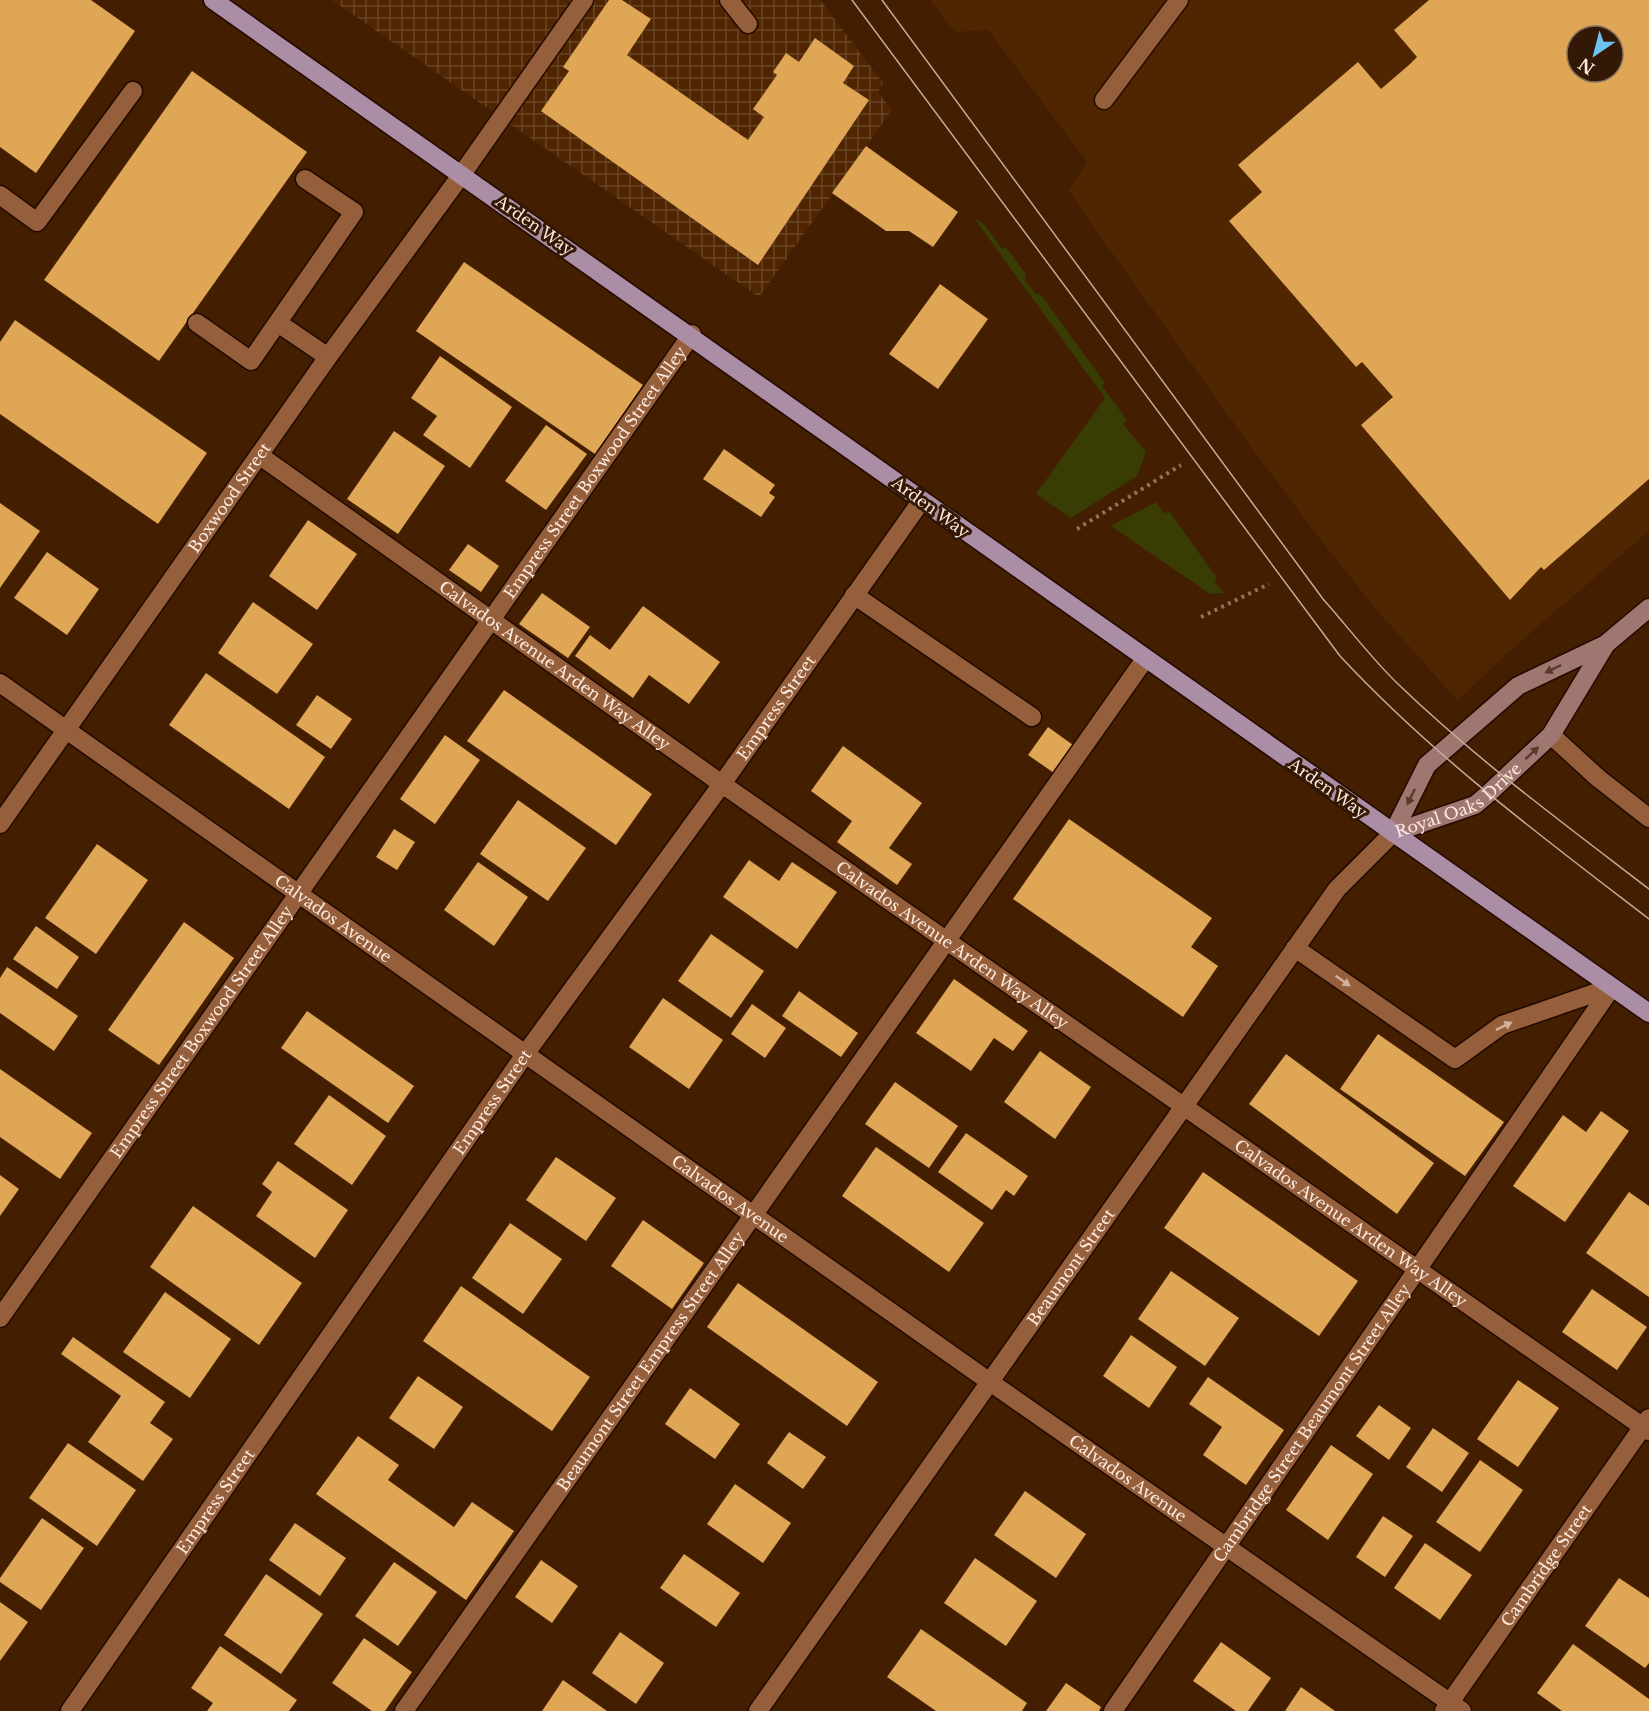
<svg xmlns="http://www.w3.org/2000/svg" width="1649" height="1711" viewBox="0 0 1649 1711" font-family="'Libre Baskerville',serif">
  <defs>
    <pattern id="industrial-grid" width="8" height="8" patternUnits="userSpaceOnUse" patternTransform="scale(1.5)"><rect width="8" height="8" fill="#4f2502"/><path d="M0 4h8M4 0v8" fill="none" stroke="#694526"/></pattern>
  </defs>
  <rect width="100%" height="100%" fill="#431e01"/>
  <path fill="#4f2502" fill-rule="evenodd" d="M930,0h719v531l-142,122 -49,48 -84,-94 -51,-64 -75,-100 -165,-231 -14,-22 18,-28 -99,-132 -33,2zM1577,36h36v36h-36z"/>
  <path fill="url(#industrial-grid)" d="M332,0h488l63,83 -5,9 14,18 -133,187z"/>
  <path fill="#393d03" d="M974,218l11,7 17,24 4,-2 20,27 -1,7 10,12 6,2 64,88 -3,3 25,34 -4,4 23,28 -9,24 -66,42 -35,-24 69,-96z
    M1156,502l9,12 4,-3 48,67 -3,3 10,12 -14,1 -99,-68z"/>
  <path fill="#dfa656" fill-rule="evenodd" d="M0,0h91l44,31 -99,142 -36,-26z
    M609,0h13l29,19 -24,36 121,85 16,-23 -11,-8 24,-34 -4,-3 13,-19 13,9 16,-24 39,28 -11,17 26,17 -111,165 -217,-154 28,-40 -6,-4z
    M1429,0h220v479l-105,91 -3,-3 -31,33 -149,-175 32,-28 -31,-35 -6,5 -127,-146 33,-29 -24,-27 120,-103 23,27 28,-24 8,-8 -23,-27zM1577,36h36v36h-36z
    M192,71l115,81 -148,209 -115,-81z
    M866,146l92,66 -25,35 -24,-16h-23l-54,-38z
    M464,262l179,123 -48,69 -179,-123z
    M940,284l48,35 -50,70 -49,-35z
    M15,320l192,133 -49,71 -158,-110v-72z
    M440,356l72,51 -42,61 -47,-33 14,-19 -26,-18z
    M546,425l41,29 -41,56 -41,-29z
    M394,431l51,35 -47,68 -51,-35z
    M724,449l51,36 -6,8 6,4 -14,20 -58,-38z
    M0,503l40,28 -40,57z
    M308,520l49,34 -40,56 -48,-34z
    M468,544l31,22 -18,26 -32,-22z
    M47,552l52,37 -32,46 -53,-37z
    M542,593l48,34 -22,31 -49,-34z
    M253,602l60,42 -36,50 -59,-41z
    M643,606l77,56 -31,42 -40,-29 -16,23 -58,-42 15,-21 20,15z
    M206,673l119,84 -36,52 -120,-84z
    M504,690l148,104 -36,51 -149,-104z
    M317,695l35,24 -21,30 -35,-24z
    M1048,727l25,18 -19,28 -26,-18z
    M445,735l35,25 -45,64 -35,-25z
    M843,746l79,57 -33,45 23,16 -15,21 -60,-43 15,-21 -41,-30z
    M518,800l68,48 -38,53 -68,-47z
    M1069,819l143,99 -21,29 27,19 -35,51 -170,-118z
    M394,829l21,13 -18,28 -21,-13z
    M97,844l51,36 -52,74 -51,-36z
    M749,860l30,21 13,-19 45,30 -40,57 -74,-52z
    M478,862l50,35 -34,49 -50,-36z
    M184,922l50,36 -75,107 -51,-35z
    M36,926l43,31 -22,32 -44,-30z
    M711,934l53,37 -33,47 -53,-37z
    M7,967l71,49 -24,35 -54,-38v-35z
    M954,979l74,52 -15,20 -19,-13 -23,33 -55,-38z
    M799,991l59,42 -17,24 -59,-41z
    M663,998l60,42 -34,49 -60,-42z
    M752,1004l34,24 -21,30 -34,-24z
    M307,1011l107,75 -26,37 -107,-75z
    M1378,1034l126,88 -39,54 -125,-87z
    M1040,1051l51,36 -36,52 -51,-37z
    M1286,1054l148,109 -37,51 -148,-110z
    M0,1069l92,64 -32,46 -60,-42z
    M895,1082l63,44 -29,42 -64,-44z
    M329,1095l57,41 -34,49 -58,-41z
    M1601,1111l28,20 -64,91 -52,-36 50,-71 23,17z
    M966,1133l62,43 -14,20 -8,-6 -14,20 -54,-38z
    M876,1147l108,76 -35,49 -107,-76z
    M556,1157l60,41 -30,43 -60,-41z
    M278,1161l70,49 -33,48 -59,-42 16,-24 -10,-8z
    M1203,1172l155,109 -39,55 -155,-108z
    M0,1175l19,14 -19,27z
    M1629,1192l20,14v91l-63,-44z
    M193,1206l109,77 -43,62 -109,-78z
    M643,1220l61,43 -32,46 -61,-43z
    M510,1223l52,36 -39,55 -51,-36z
    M1171,1271l68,47 -34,48 -67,-47z
    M738,1283l140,99 -31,44 -140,-99z
    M461,1286l129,91 -38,54 -129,-90z
    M1592,1289l55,38 -30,43 -55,-38z
    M165,1292l66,47 -41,59 -67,-46z
    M1131,1335l46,32 -28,41 -46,-32z
    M73,1337l92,65 -15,21 23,16 -30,42 -55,-39 33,-46 -60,-42z
    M418,1376l45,31 -29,42 -45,-31z
    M1208,1377l76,53 -38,55 -43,-30 19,-28 -33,-23z
    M1518,1380l41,28 -41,59 -41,-28z
    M690,1388l50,36 -25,35 -50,-35z
    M1379,1405l32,23 -22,32 -33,-24z
    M1433,1428l36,25 -27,39 -36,-25z
    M789,1432l37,25 -23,32 -36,-26z
    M358,1436l41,29 -11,15 66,47 18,-25 42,29 -48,69 -150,-106z
    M68,1443l68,47 -39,56 -68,-48z
    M1331,1445l42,29 -45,66 -42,-30z
    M1480,1460l43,30 -43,62 -44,-30z
    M735,1484l56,39 -28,40 -56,-39z
    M1025,1491l61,43 -30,44 -62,-43z
    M1383,1516l30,20 -28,41 -29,-20z
    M42,1518l42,30 -43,62 -41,-28v-4z
    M295,1523l51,35 -26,38 -51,-36z
    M1425,1543l47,32 -32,45 -46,-32z
    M684,1554l56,39 -24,34 -56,-39z
    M975,1558l62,43 -31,45 -62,-43z
    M541,1560l37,26 -26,37 -37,-26z
    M394,1562l43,30 -39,54 -43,-30z
    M266,1574l57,40 -42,60 -57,-39z
    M1619,1578l30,20v65l-4,5 -60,-42z
    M0,1602l28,20 -28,39z
    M921,1629l106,74 -5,8h-86l-49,-34z
    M620,1632l44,31 -28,41 -44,-31z
    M364,1638l48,34 -27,39h-13l-40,-28z
    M1221,1642l50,36 -23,33h-12l-43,-30z
    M1573,1644l76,55v12h-87l-25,-18z
    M220,1646l77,54 -8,11h-82l6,-8 -22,-15z
    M563,1680l44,31h-65z
    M1066,1683l35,24 -2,4h-53z
    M1301,1687l34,24h-50z"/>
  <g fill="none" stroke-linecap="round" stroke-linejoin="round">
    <g stroke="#230a00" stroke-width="21">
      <g id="lane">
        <path d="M729,0l19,24"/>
        <path d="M1104,100l75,-100"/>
        <path d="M462,174l122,-174"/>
        <path d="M0,195l37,27 96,-131"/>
        <path d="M197,323l54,38 103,-149 -49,-33"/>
        <path d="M278,323l50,34"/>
        <path id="s1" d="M259,455l463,329 927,647"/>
        <path d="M854,595l178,122"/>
        <path d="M1295,948l160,111 47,-34 110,-38"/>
        <path id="s2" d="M0,1318l692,-984"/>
        <path id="s3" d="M404,1711l741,-1052"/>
        <path id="s4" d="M1113,1711l499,-724"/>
      </g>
    </g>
    <g stroke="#230a00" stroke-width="21">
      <g id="street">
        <path id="s5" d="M0,683l990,699 472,329"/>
        <path d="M1551,735l47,43 51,40"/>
        <path id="s6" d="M0,824l328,-467 134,-183"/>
        <path id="s7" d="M70,1711l456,-658 196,-269 200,-284"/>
        <path id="s8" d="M758,1711l579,-822 56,-56"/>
        <path id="s9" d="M1444,1711l205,-293"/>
      </g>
    </g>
    <g stroke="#230a00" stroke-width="21">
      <g id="secondary">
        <path d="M1393,833l34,-68 91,-79 88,-42 43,-36"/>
        <path id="s10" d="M1393,833l82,-28 13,-11 63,-59 55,-91"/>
      </g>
    </g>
    <g stroke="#230a00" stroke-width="21">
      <path id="primary" d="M213,0c480,336 957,676 1436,1013"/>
    </g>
    <path stroke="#91735d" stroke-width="4" stroke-dasharray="3 4.5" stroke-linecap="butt" d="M1077,529l104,-64
      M1201,617l68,-33"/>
    <use href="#lane" stroke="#955f3b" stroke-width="18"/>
    <use href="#street" stroke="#955f3b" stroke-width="18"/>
    <use href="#secondary" stroke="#a07670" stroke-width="18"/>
    <use href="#primary" stroke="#ab8da5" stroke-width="18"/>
    <path stroke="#c4ab9a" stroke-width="1.5" d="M852,0l488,656c93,100 201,180 309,263
      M882,0l441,599c25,28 48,59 75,85 78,75 165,139 251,205"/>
  </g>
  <defs><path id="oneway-solid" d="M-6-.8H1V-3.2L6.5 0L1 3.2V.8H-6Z" transform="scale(1.5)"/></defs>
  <g fill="#58392a">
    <use href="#oneway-solid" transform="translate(1553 669) rotate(154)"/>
    <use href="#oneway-solid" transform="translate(1532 753) rotate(-43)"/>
    <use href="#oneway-solid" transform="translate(1411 797) rotate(116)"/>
  </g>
  <g fill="#d3b29d">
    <use href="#oneway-solid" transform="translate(1343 981) rotate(35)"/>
    <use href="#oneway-solid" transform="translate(1504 1026) rotate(-26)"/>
  </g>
  <g text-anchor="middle" stroke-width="6" stroke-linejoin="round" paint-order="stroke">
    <g font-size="16" fill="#fdeade" stroke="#321805">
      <text transform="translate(535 225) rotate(35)" y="6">Arden Way</text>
      <text dy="6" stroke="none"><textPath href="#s2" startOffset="1034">Empress Street Boxwood Street Alley</textPath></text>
      <text dy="6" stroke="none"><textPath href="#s6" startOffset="399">Boxwood Street</textPath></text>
      <text transform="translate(931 507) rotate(36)" y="6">Arden Way</text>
      <text dy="6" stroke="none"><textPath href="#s1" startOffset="363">Calvados Avenue Arden Way Alley</textPath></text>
      <text dy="6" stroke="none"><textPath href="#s7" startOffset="1227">Empress Street</textPath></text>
      <text transform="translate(1328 788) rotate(35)" y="6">Arden Way</text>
      <text dy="6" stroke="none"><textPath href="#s10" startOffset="74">Royal Oaks Drive</textPath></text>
      <text dy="6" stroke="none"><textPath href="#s5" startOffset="408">Calvados Avenue</textPath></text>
      <text dy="6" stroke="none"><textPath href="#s1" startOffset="849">Calvados Avenue Arden Way Alley</textPath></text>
      <text dy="6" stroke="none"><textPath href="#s2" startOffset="350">Empress Street Boxwood Street Alley</textPath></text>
      <text dy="6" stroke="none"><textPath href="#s7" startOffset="741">Empress Street</textPath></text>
      <text dy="6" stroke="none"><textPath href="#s5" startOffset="894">Calvados Avenue</textPath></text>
      <text dy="6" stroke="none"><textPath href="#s1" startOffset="1335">Calvados Avenue Arden Way Alley</textPath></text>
      <text dy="6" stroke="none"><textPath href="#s8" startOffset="543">Beaumont Street</textPath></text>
      <text dy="6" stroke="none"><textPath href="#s3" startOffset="428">Beaumont Street Empress Street Alley</textPath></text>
      <text dy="6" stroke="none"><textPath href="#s4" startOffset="350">Cambridge Street Beaumont Street Alley</textPath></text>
      <text dy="6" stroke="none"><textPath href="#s5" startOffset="1380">Calvados Avenue</textPath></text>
      <text dy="6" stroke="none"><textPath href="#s7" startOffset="255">Empress Street</textPath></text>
      <text dy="6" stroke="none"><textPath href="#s9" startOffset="178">Cambridge Street</textPath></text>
    </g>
  </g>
  <g transform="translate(1595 54) rotate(215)"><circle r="28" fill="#321805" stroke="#836c5c" stroke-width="1.5"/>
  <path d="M0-4.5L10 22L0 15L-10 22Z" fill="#6bc3f2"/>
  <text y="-9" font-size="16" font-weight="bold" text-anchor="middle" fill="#fdeade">N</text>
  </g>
</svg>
